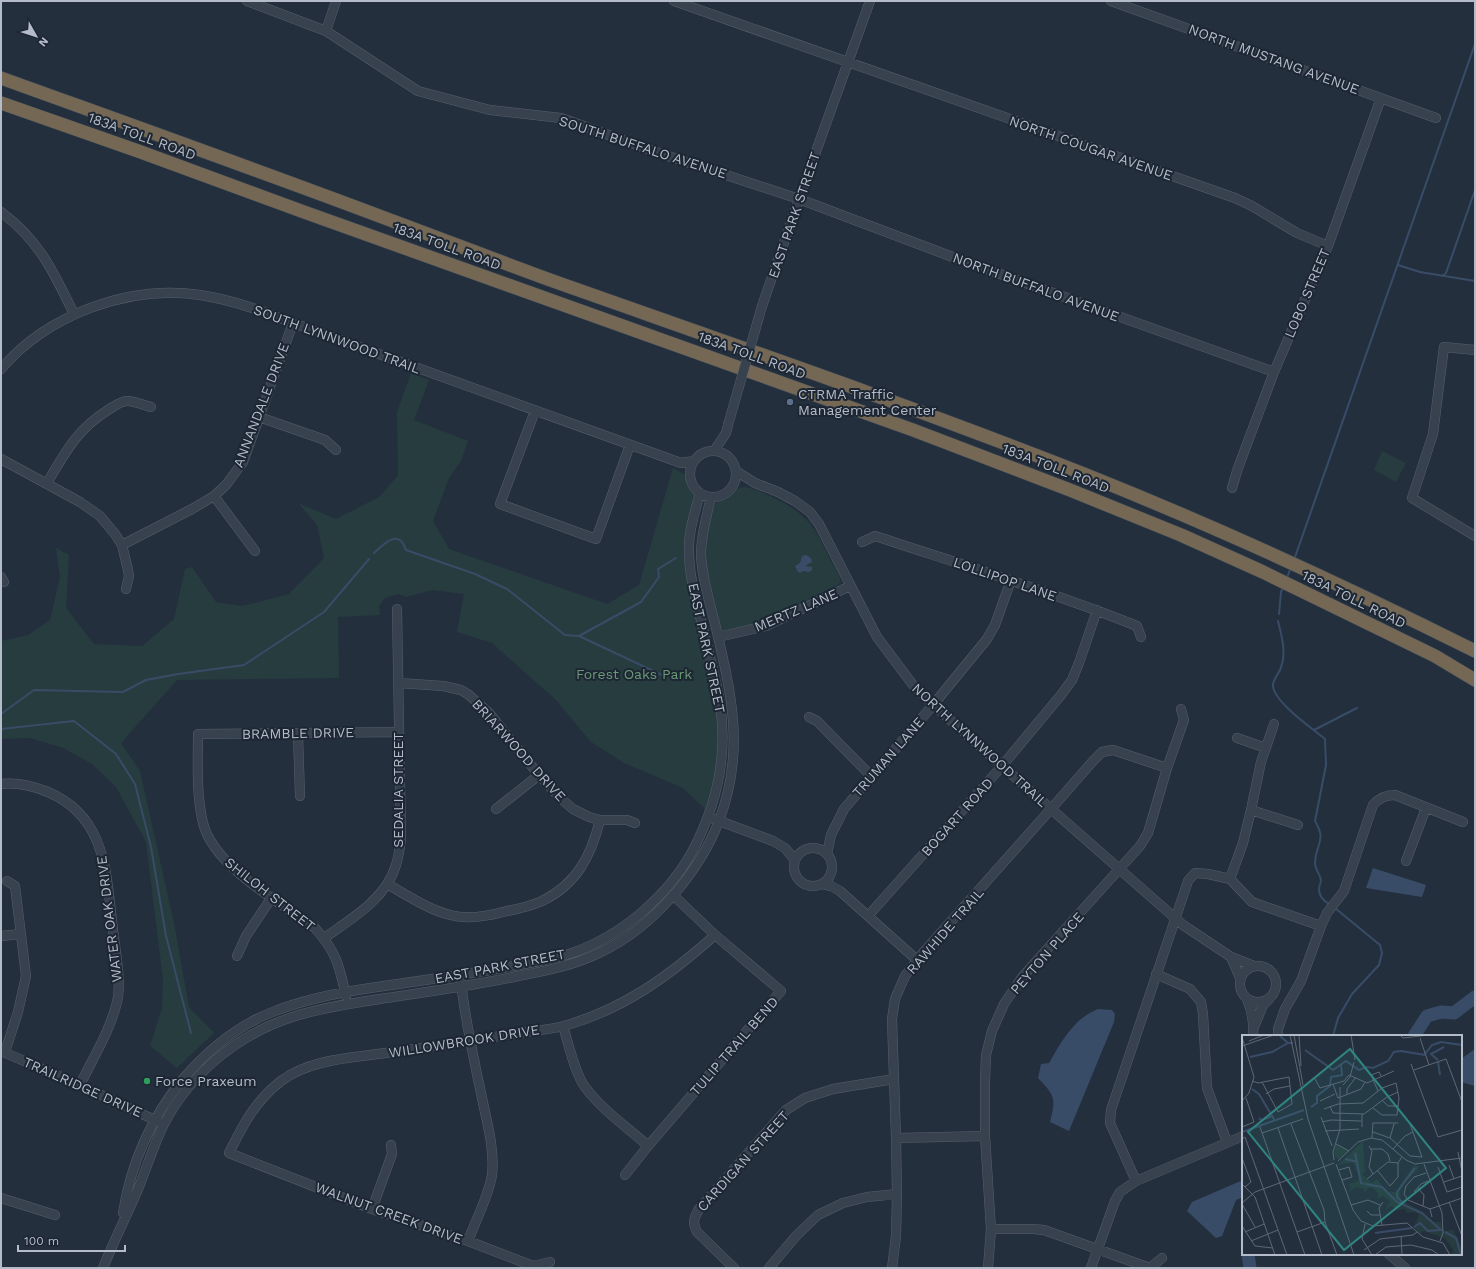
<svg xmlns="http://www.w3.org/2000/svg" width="1476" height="1269" viewBox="0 0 1476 1269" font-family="'Work Sans',sans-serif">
  <rect width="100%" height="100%" fill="#242f3e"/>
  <path fill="#263c3f" d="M411,373l18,7 -15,40 54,21 -7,20 -12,17 -16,43 16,28 158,55 32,-19 34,-117 11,6 12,22 -9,43 30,160 2,21 -1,47 -11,44 -24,-23 -59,-25 -33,-21 -35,-42 -64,-57 -35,-11 7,-38 -32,-4 -26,7 -8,-3 -13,4 -6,8 1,9 -42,2 1,61 -162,2 -56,63 19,28 34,152 15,84 25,26 -37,35 -27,-22 12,-38 1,-28 -17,-138 -30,-55 -24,-23 -29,-16 -33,-10 -29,1v-98l27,-6 22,-15 10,-43 -4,-29 13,7 -3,53 28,36 48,2 32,-27 11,-50 7,-2 24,35 27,4 46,-12 35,-36 -7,-33 -19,-22 38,16 43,-22 19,-22 -1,-63z
    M1382,451l24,12 -10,19 -22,-12z
    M744,487c9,1 17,5 26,9 33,15 44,28 59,61 4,8 10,16 12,25l-2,2 -77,39 -39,9 -4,-4 -14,-60 1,-29 5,-30 5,-6 10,-5 10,-9z"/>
  <path fill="#394c67" d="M806,555l5,3 1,4 -7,4 7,1v3l-3,2 -6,-1 -3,2 -2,-1 -3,-6 5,-3 2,-7z
    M1373,868l53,17 -4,12 -56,-9z
    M1098,1009l14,1 3,4 -1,8 -45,109 -19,-9c6,-24 5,-26 -12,-44l3,-14 8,-1c13,-22 24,-44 49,-54z
    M1475,1049v37l-14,-4v-23z
    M1243,1180v17l-7,3 -14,36 -6,2 -29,-27 5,-9z"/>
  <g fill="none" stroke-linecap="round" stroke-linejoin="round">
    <path stroke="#394c67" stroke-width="2" d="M1398,265l22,7 55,9
      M1442,276l4,-3 29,-83
      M374,553c6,-5 19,-20 27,-12 2,2 4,6 5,9l69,24 32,15 58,46 14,1 83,39
      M1294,560l181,-516
      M1287,578l4,-11
      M1279,614l2,-22 2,-4
      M1278,621c4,16 9,33 2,49 -2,4 -6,9 -7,14 -2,16 40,45 52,55l1,26 -11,56c12,20 1,22 0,41 0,8 5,12 6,18 0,3 -2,6 -2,9 0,7 5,12 10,15
      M579,636l62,-34 18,-25 -1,-8 18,-11
      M1,714l33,-24 89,2 23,-12 32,-6 66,-9 80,-53 45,-53
      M1,729l73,-8 42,33 19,30 16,63 15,89 25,97
      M1314,730l43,-22
      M1333,1036l5,-18 14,-24 27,-29 3,-12 -2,-8 -45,-37"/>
    <path stroke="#394c67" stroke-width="13" d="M1414,1036l13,-20 14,-4 13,1 21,-16
      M1248,1254l2,14"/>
    <g stroke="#565f6c" stroke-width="10">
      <path id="minor" d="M247,1l79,30 92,60 72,19 71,8 98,35 140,46 151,57 324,116
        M674,1l561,197 17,8 45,27 31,13
        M1111,1l325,117
        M326,31l10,-30
        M1,212c39,29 53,61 73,102
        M762,306l37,-107 71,-198
        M1475,350l-31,-3 -11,87 -21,64 63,38
        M1,369c46,-54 128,-85 199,-74 33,5 62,16 93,28l388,140 13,-2
        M535,411l-35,93 96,35 34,-94
        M259,417l66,23 11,10
        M714,451l12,-18 2,-8
        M690 474a23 23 0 1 1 46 0a23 23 0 1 1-46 0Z
        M1,459l79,43 20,14 15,18 7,11 6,25 1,6 -3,13
        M736,471l19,12 23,9 17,9 15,11 9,12 58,113 36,48 20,20 250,220 48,32 23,9
        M47,483c18,-30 29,-53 61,-73 5,-3 13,-9 19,-9 7,0 17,4 24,6
        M1232,488l6,-20 36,-96 54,-126 53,-148
        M214,496l41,55
        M862,542l13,-6c88,29 176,56 262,90l4,11
        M122,545l70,-36 22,-13 12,-11 17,-23 50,-139
        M1,577l3,5
        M718,637l48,-11 84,-40
        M399,683l44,3 18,4 8,5 20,18 50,62 20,22 14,12 16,8 11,3h27l8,3
        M809,717l8,4 54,55
        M298,734l2,62
        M1237,738l29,10
        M1,784c17,-2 32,2 47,8 59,25 58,82 65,137 2,20 9,54 4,73 -7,29 -24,56 -37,83
        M496,809l43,-34
        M1251,810l47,15
        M714,819l59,22 12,7 10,12
        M794 867a19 19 0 1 1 38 0a19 19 0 1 1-38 0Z
        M827,854l4,-19 13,-26 89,-104 54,-66 8,-14 16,-45
        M1406,861l20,-53
        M1230,879l13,-36 8,-33 10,-48 13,-38
        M387,884c20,11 40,25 63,31 18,5 39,1 57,-4 11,-2 24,-5 35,-10 35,-17 49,-45 58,-81
        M822,884l9,2 9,5 77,69
        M868,916l134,-150 59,-71 11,-15 7,-17 18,-53
        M1,936l20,-2
        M324,938c27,-19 62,-39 72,-73 3,-9 4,-18 5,-27l-4,-229
        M237,956l9,-20 26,-39
        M1231,957l9,21
        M1240 984a18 18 0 1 1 36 0a18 18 0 1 1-36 0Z
        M1156,974l34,15 11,13 2,12 4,74 20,54
        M461,982c4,37 12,74 20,111 5,26 14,55 11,82 -3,20 -17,47 -24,66
        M346,996c-7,-31 -9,-43 -31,-68 -35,-26 -101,-61 -112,-105 -7,-29 -5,-60 -5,-89l200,-2
        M1247,999c5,12 7,25 6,37
        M563,1026c5,16 12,48 22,61 17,23 42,40 63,59
        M1254,1027l9,-22 6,-6
        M1278,1036v-7l7,-20 16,-28 20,-55 6,-13 17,-22 29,-86c6,-7 12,-10 22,-10l68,27
        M1,1051l79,34 79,37
        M5,1052l13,-40 8,-36 -11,-90 -8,-5
        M896,1138l89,-2
        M625,1175l23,-29 133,-155 -66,-56 -42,-40
        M1136,1181l-26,-58 1,-13 77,-229 7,-8 13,1 22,5 22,23 69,24
        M1,1198l54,17
        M372,1209l20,-55 -1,-9
        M123,1213c8,-50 28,-95 60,-134 24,-28 53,-52 87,-66 34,-14 71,-21 107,-26 42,-6 83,-12 125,-19 24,-4 47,-8 70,-15 49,-17 95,-56 120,-101 26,-49 37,-99 27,-154 -4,-24 -11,-47 -16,-70 -6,-24 -14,-51 -14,-76 -1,-20 6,-40 11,-59
        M991,1229h42l11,1 106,38
        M1389,1254l16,14
        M550,1262l-17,4 -65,-25 -96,-32 -143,-56c14,-28 26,-52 52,-72 29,-22 70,-23 104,-28 43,-6 86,-12 128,-19 17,-3 35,-4 51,-8 60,-17 105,-50 151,-91
        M103,1268c10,-25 22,-49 33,-74 10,-23 17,-48 28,-70 13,-25 33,-49 55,-67 50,-41 100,-49 161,-58 46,-7 92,-13 138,-23 28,-5 57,-11 83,-24 51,-24 98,-79 118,-131 26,-69 13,-125 -3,-193 -6,-25 -14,-49 -15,-74 0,-19 6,-39 10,-57
        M734,1268l-37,-36c-5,-10 -3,-14 2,-23l87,-99 19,-12 28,-9 61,-10
        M769,1268l27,-32 22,-21 25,-12 24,-6 30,-3
        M892,1268l4,-32 1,-42 -1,-56 -4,-119 3,-20 10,-23 16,-21 130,-146 42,-48 9,-9 11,-2 54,18
        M988,1268l3,-39 -6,-93v-54l1,-27 6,-24 12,-27 19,-28 117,-130 8,-13 19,-65 17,-48 -3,-11
        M1091,1268l24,-67 5,-9 16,-11 107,-45
        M1150,1268l12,-10"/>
    </g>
    <g stroke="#434c59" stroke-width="14">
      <path id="highway" d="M1,78c130,47 259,93 389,142 54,20 108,41 163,61 178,63 356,124 531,193 133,53 263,113 391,177
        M1,103l137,48 166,61 609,218 157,60 111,45 82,37 172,84 40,24"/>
    </g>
    <use href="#minor" stroke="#38414e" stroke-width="9"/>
    <use href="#highway" stroke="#746855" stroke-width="13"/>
    <g stroke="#565f6c" stroke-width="10" stroke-linecap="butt">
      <path id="minor-bridge" d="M728,425l34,-119"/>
    </g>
    <use href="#minor-bridge" stroke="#38414e" stroke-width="9"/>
  </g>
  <circle fill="#5c6f8a" stroke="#1d2633" stroke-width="1.5" cx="790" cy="402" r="4"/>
  <circle fill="#2e9e5b" stroke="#1d2633" stroke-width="1.5" cx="147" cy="1081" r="4"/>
  <g text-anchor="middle" stroke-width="4" stroke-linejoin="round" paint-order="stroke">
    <g font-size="14" fill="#b4bcc9" stroke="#1d2633">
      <text transform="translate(1274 59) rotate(20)" y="5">NORTH MUSTANG AVENUE</text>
      <text transform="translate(142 136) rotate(20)" y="5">183A TOLL ROAD</text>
      <text transform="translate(643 147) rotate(18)" y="5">SOUTH BUFFALO AVENUE</text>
      <text transform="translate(1091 148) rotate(19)" y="5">NORTH COUGAR AVENUE</text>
      <text transform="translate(794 215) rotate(-71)" y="5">EAST PARK STREET</text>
      <text transform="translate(447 246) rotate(20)" y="5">183A TOLL ROAD</text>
      <text transform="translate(1036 287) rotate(20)" y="5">NORTH BUFFALO AVENUE</text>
      <text transform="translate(1307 293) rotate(-67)" y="5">LOBO STREET</text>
      <text transform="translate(337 339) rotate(20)" y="5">SOUTH LYNNWOOD TRAIL</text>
      <text transform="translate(752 355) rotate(20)" y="5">183A TOLL ROAD</text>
      <text transform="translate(261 405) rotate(-69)" y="5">ANNANDALE DRIVE</text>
      <text transform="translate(1056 468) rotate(21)" y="5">183A TOLL ROAD</text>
      <text transform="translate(1005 579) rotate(19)" y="5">LOLLIPOP LANE</text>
      <text transform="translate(1354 599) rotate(26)" y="5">183A TOLL ROAD</text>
      <text transform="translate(796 610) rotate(-23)" y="5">MERTZ LANE</text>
      <text transform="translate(707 648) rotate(78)" y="5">EAST PARK STREET</text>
      <text transform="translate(298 733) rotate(-1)" y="5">BRAMBLE DRIVE</text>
      <text transform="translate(980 745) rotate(42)" y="5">NORTH LYNNWOOD TRAIL</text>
      <text transform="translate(519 750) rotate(48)" y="5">BRIARWOOD DRIVE</text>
      <text transform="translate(888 757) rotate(-49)" y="5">TRUMAN LANE</text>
      <text transform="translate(398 790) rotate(-90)" y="5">SEDALIA STREET</text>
      <text transform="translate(957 817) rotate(-48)" y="5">BOGART ROAD</text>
      <text transform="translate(270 894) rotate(38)" y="5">SHILOH STREET</text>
      <text transform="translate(109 919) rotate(-97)" y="5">WATER OAK DRIVE</text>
      <text transform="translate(945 931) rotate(-49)" y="5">RAWHIDE TRAIL</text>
      <text transform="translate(1047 953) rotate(-49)" y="5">PEYTON PLACE</text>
      <text transform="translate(500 966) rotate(-11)" y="5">EAST PARK STREET</text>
      <text transform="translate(464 1041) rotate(-9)" y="5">WILLOWBROOK DRIVE</text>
      <text transform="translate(734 1046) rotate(-49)" y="5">TULIP TRAIL BEND</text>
      <text transform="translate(83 1087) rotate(24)" y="5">TRAILRIDGE DRIVE</text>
      <text transform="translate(743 1161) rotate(-48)" y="5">CARDIGAN STREET</text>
      <text transform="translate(389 1213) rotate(20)" y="5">WALNUT CREEK DRIVE</text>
    </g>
    <g font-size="14" fill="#b4bcc9" stroke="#1d2633" text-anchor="start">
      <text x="798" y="399">CTRMA Traffic<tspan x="798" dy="16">Management Center</tspan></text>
      <text x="155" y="1086">Force Praxeum</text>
    </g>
    <g font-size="14" fill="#6b9a76" stroke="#1d2633">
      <text x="634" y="679">Forest Oaks Park</text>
    </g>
  </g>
  <g transform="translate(1242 1035)">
    <rect width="220" height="220" fill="#242f3e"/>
    <path d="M121,106l2,31 -3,2 10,9 5,-4 10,13h9l17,-26h5v4l-16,14 -2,9 1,7 22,12 10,10h8l2,9 10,-1 9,18v7h-11l3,-4 -9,-13 -22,-7 -3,3 -6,-7 5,-12 -4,-3 -8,1 -2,-4 -8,1 -6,-4 -6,4 5,-9 -7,-5 -5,2v-5l-5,-5h-5l-3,5 -1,-4 -8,-2 -9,6 4,-4 -2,-5 9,-3 1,-3 -6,-16 -15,3zM94,110l12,6 -10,9 -4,-6z" fill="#263c3f"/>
    <path fill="none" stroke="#394c67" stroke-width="2" d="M38,1l8,7h5M63,15l28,20 13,-9 13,9 8,-3 6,1 15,-7 6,-9 7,-1 24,4M183,19l7,-9 9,-3 21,3M8,22l22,-5 16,-9M196,25l-7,-6 13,-7M196,27l2,13M10,54l7,5 16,27M69,72l6,-4v-7l13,-10 1,-9 11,-2 -1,-10M17,83l2,2 12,-4M0,97l62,-22M113,118l6,30 3,1M103,124l13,3M123,149l17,3 15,15 25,11 19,17 -13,1 -8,-8 -6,4M162,169l-7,-7v-5l18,-24M203,197l11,6 5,17M133,198l37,-5"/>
    <path fill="none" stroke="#5e6776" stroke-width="1" d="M48,0l18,84 46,136M52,0l9,50M57,0l2,31M109,0l4,25M158,0l3,3 26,-3M0,2l12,40 -5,16 -7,8M178,3l9,27M7,6l15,-6M0,11l32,-11M169,29l27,73 24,-7M172,35l32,-11 16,43M73,44l5,9 24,-7 5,-6 18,8 27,-12M10,46l6,2 31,-6 3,27 -14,8 -16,-30M91,49l5,14 23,-9 4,-7M101,50l7,-8 4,-15M136,56l-7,-16 8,-3 2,4M24,59l8,-5 16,-3M105,59v-5l9,-12M140,65l6,6h11M78,66l15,-7M88,71l3,7 31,1 23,-17 11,-5M82,74l14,-5 25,-1 19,-15 14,-5 3,15 -2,17h-15l-9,-7M120,79v13M79,82l11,29M80,87l9,-2 30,1M49,89l33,86 1,12 12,33M0,92l12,-5 -8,-24M18,92l45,128M36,93l44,127M83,96l34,-2M131,97l17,6 20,18 12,1 -12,-33M20,98l41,-14M130,103l1,-15h25M148,103l4,-14M0,104l3,-2 42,118M94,109l13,7M127,111l3,5 -3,16 4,7M129,114h11l6,5 2,7M151,114l12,-13 8,-4M216,117l4,20M0,123l9,24 -6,5M92,125l-1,-8 7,-23v-42M96,126l20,-19 13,-4 11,2 24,20 9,4 47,-6M94,129l17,46 8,11 12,5 34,-3 16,14 20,6 7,12M182,129l18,49 1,20 -3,8M207,130l5,14M196,132l9,25 15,-5M97,135l10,-3 3,10 -10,3M135,135l13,16 8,-9v-14l4,-6M184,138l-12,4 -8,9 -2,8 4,6 22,9 2,8M125,144l21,-17 10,1M202,147l18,-6M0,149l13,13 20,58M176,153l6,7 -1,11M172,157l7,-8 7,-3M207,167l13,34M0,168l13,-11 79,-29M0,169l13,23M109,170l17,-5 12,5M188,174l32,-11M125,176l4,4h9M123,189l-3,15 10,16M140,190l-3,-17 4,-6M0,191l13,20 18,2M3,197l19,-8M55,197l28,-10M159,201l1,19M9,206l27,-11M122,215l16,-11 33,-4 4,-3M133,220l11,-8 25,-2 21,5 7,5"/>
    <path fill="#308480" fill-opacity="0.15" stroke="#308480" stroke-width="2" d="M108,14l96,119 -102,82 -96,-118z"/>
    <rect width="220" height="220" fill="none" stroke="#b4bcc9" stroke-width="2"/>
  </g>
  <rect width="1476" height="1269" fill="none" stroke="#b4bcc9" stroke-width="4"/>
  <g transform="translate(36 36) rotate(129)" stroke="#1d2633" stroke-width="3" paint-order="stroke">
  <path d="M0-3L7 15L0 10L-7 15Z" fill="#b4bcc9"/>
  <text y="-6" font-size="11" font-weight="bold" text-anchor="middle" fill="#b4bcc9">N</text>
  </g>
  <path d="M18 1245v6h107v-6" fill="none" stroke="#b4bcc9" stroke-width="2"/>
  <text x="24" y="1245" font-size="12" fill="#b4bcc9" stroke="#1d2633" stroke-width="3" paint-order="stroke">100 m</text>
</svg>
